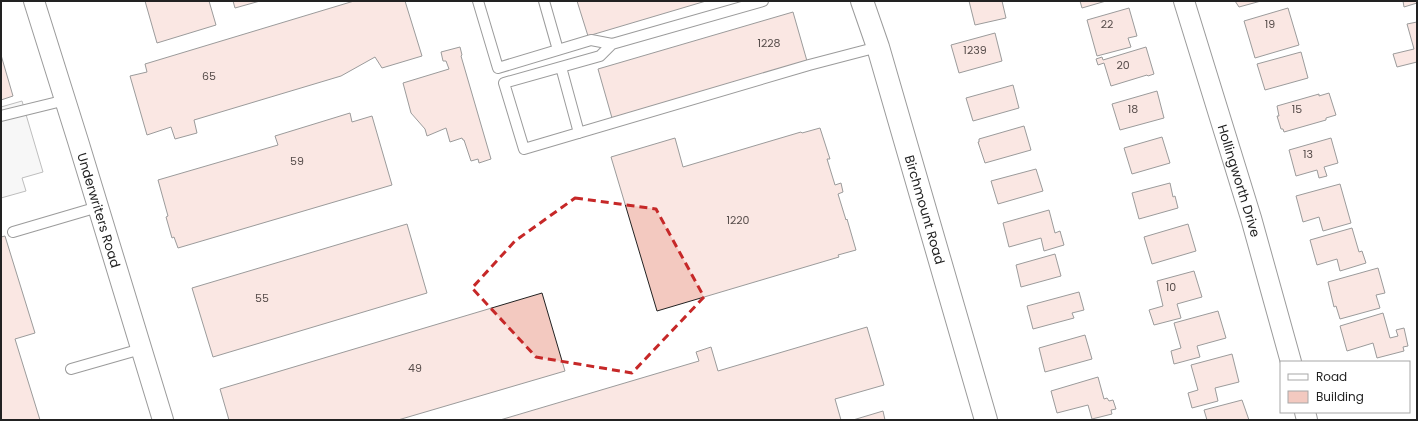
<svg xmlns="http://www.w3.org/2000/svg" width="1418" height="421" viewBox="0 0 1418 421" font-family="Poppins,sans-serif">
  <rect width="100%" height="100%" fill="#fff"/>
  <path fill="#ededed" stroke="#6f6f6f" d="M22,101l21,71 -21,6 4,13 -25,7v-91z"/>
  <path fill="#f3c9c0" stroke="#222" d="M145,1h64l7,24 -59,18z
    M233,1h27l-25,7z
    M354,1h51l17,55 -40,12 -7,-11 -34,19 -147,44 3,13 -22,6 -4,-12 -24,8 -17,-59 17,-4 -2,-8z
    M577,1h129l-118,35z
    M969,1h33l4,17 -31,7z
    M1080,1h26l-24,7z
    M1235,1h26l-22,6z
    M1403,1h14v2l-13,4z
    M1129,8l8,28 -9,2 3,9 -34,9 -10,-36z
    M1288,8l11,37 -44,13 -11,-37z
    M793,12l14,49 -195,57 -14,-49z
    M1417,22v40l-20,5 -4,-13 21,-5 -7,-25z
    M995,33l7,28 -43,12 -8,-28z
    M460,47l2,8 -1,1 30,103 -12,4 -1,-4 -7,2 -7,-21h-1l-1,-2 -12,4 -4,-14 -19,8 -2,-7 -14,-16 -8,-30 46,-14 -3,-8h-3l-2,-9z
    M1146,47l8,27 -6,2 -1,-1 -36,11 -7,-23 -6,2 -2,-6 6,-2 1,3z
    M1301,52l7,26 -43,12 -8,-26z
    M1,55l12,41 -12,4z
    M1013,85l6,23 -46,13 -7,-23z
    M1157,91l7,27 -44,12 -8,-26z
    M1329,93l7,22 -10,3v2l-42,12 -1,-3h-2l-4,-13h2l-2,-10 42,-12v2z
    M350,113l2,9 20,-6 20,69 -214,63 -4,-11 -2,1 -6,-21 2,-1 -10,-36 120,-35 -3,-9z
    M1024,126l7,24 -46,13 -7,-21h1v-3z
    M820,128l10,31h-3l8,26 6,-2 2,9 -5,2 8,26 1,-1 9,31 -18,5 1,2 -182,54 -46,-154 64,-19 8,29 118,-35 1,1z
    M1162,137l8,26 -38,11 -8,-26z
    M1331,138l7,25 -14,4 3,9 -8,2 -2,-8 -21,6 -7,-26z
    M1036,169l7,22 -45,13 -7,-23z
    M1170,183l3,14 2,-1 3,12 -39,11 -7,-26z
    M1340,184l11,39 -28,8 -4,-14 -16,5 -7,-26z
    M1049,210l6,23 5,-2 4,14 -20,6 -3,-13 -32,9 -6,-24z
    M407,224l20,69 -214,64 -21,-69z
    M1188,224l8,27 -44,13 -8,-27z
    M1352,228l7,24 3,-1 4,12 -26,8 -3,-12 -20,6 -7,-25z
    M5,236l30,97 -20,6 25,81h-39v-183z
    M1055,254l6,22 -40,11 -5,-22z
    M1378,268l7,25 -9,2 4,13 -40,11 -4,-13 -2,1 -6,-25z
    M1194,271l8,26 -25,7 4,14 -27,7 -5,-15 14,-4 -6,-25z
    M1079,292l5,18 -12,3 2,5 -41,11 -6,-23z
    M542,293l23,78 -167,49h-169l-9,-31z
    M1218,311l8,27 -29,8 3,11 -26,7 -3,-13 10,-3 -7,-25z
    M1383,313l7,25 8,-2 -2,-6 8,-2 4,18 -5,1 1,4 -27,7 -4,-15 -26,8 -7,-25z
    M867,327l17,58 -49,14 6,21h-341l199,-59 -3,-9 15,-5 7,24z
    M1085,335l7,24 -47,13 -6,-24z
    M1232,354l7,28 -24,6 3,13 -26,7 -4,-15 10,-3 -7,-25z
    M1098,377l6,22 3,-1 2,3 4,-1 3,9 -5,1 1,4 -20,5 -4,-14 -31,8 -6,-22z
    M1242,400l7,20h-42l-3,-10z
    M883,411l2,9h-32z"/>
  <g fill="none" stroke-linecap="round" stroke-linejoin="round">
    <g stroke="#222" stroke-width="12">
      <path id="lane" d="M478,1l20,67 93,-28 21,4 151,-43
        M544,1l14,49
        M612,44l-12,12 -96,27 20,66 285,-84 69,-18
        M561,67l18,66
        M1,116l65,-16
        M13,232l85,-25
        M71,369l70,-20"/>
    </g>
    <g stroke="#222" stroke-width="22">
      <g id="street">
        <path id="s1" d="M34,1l44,140 85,279"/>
        <path id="s2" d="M1184,1l67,217 40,144"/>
        <path d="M1305,412l2,8"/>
      </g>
    </g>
    <g stroke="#222" stroke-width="24">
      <g id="secondary">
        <path id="s3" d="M862,1l16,46 108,373"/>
      </g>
    </g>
    <use href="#lane" stroke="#fff" stroke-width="10"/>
    <use href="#street" stroke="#fff" stroke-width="20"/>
    <use href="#secondary" stroke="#fff" stroke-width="22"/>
  </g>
  <path d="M0 0H1418V421H0ZM575,198l81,11 48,88 -72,76 -96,-16 -64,-69 43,-47z" fill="#fff" fill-opacity=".55" fill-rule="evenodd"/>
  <path fill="none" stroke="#c62828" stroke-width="3" stroke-dasharray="8 5" stroke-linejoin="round" d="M575,198l81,11 48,88 -72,76 -96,-16 -64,-69 43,-47z"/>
  <g text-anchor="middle" stroke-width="3" stroke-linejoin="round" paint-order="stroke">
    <g font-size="11" fill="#564c4a">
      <text x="1107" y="28">22</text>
      <text x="1270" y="28">19</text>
      <text x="769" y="47">1228</text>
      <text x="975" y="54">1239</text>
      <text x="1123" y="69">20</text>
      <text x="209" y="80">65</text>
      <text x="1133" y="113">18</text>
      <text x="1297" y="113">15</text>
      <text x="1308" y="158">13</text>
      <text x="297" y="165">59</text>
      <text x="738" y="224">1220</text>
      <text x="1171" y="291">10</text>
      <text x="262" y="302">55</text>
      <text x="415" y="372">49</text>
    </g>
    <g font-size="13" fill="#222" stroke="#fff">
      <text dy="5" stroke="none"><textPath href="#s2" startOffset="188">Hollingworth Drive</textPath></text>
      <text dy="5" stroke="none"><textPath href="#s1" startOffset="219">Underwriters Road</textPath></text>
      <text dy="5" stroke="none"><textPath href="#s3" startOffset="218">Birchmount Road</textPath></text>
    </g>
  </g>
  <rect width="1418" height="421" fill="none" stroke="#222222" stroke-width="4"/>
  <rect x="1280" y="361" width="130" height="52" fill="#ffffff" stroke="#a7a7a7"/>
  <rect x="1288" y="374" width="20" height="6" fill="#ffffff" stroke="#a7a7a7"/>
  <text x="1316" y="381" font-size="12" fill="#222222">Road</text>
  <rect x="1288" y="391" width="20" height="12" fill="#f3c9c0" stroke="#a7a7a7"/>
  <text x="1316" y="401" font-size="12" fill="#222222">Building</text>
</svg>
